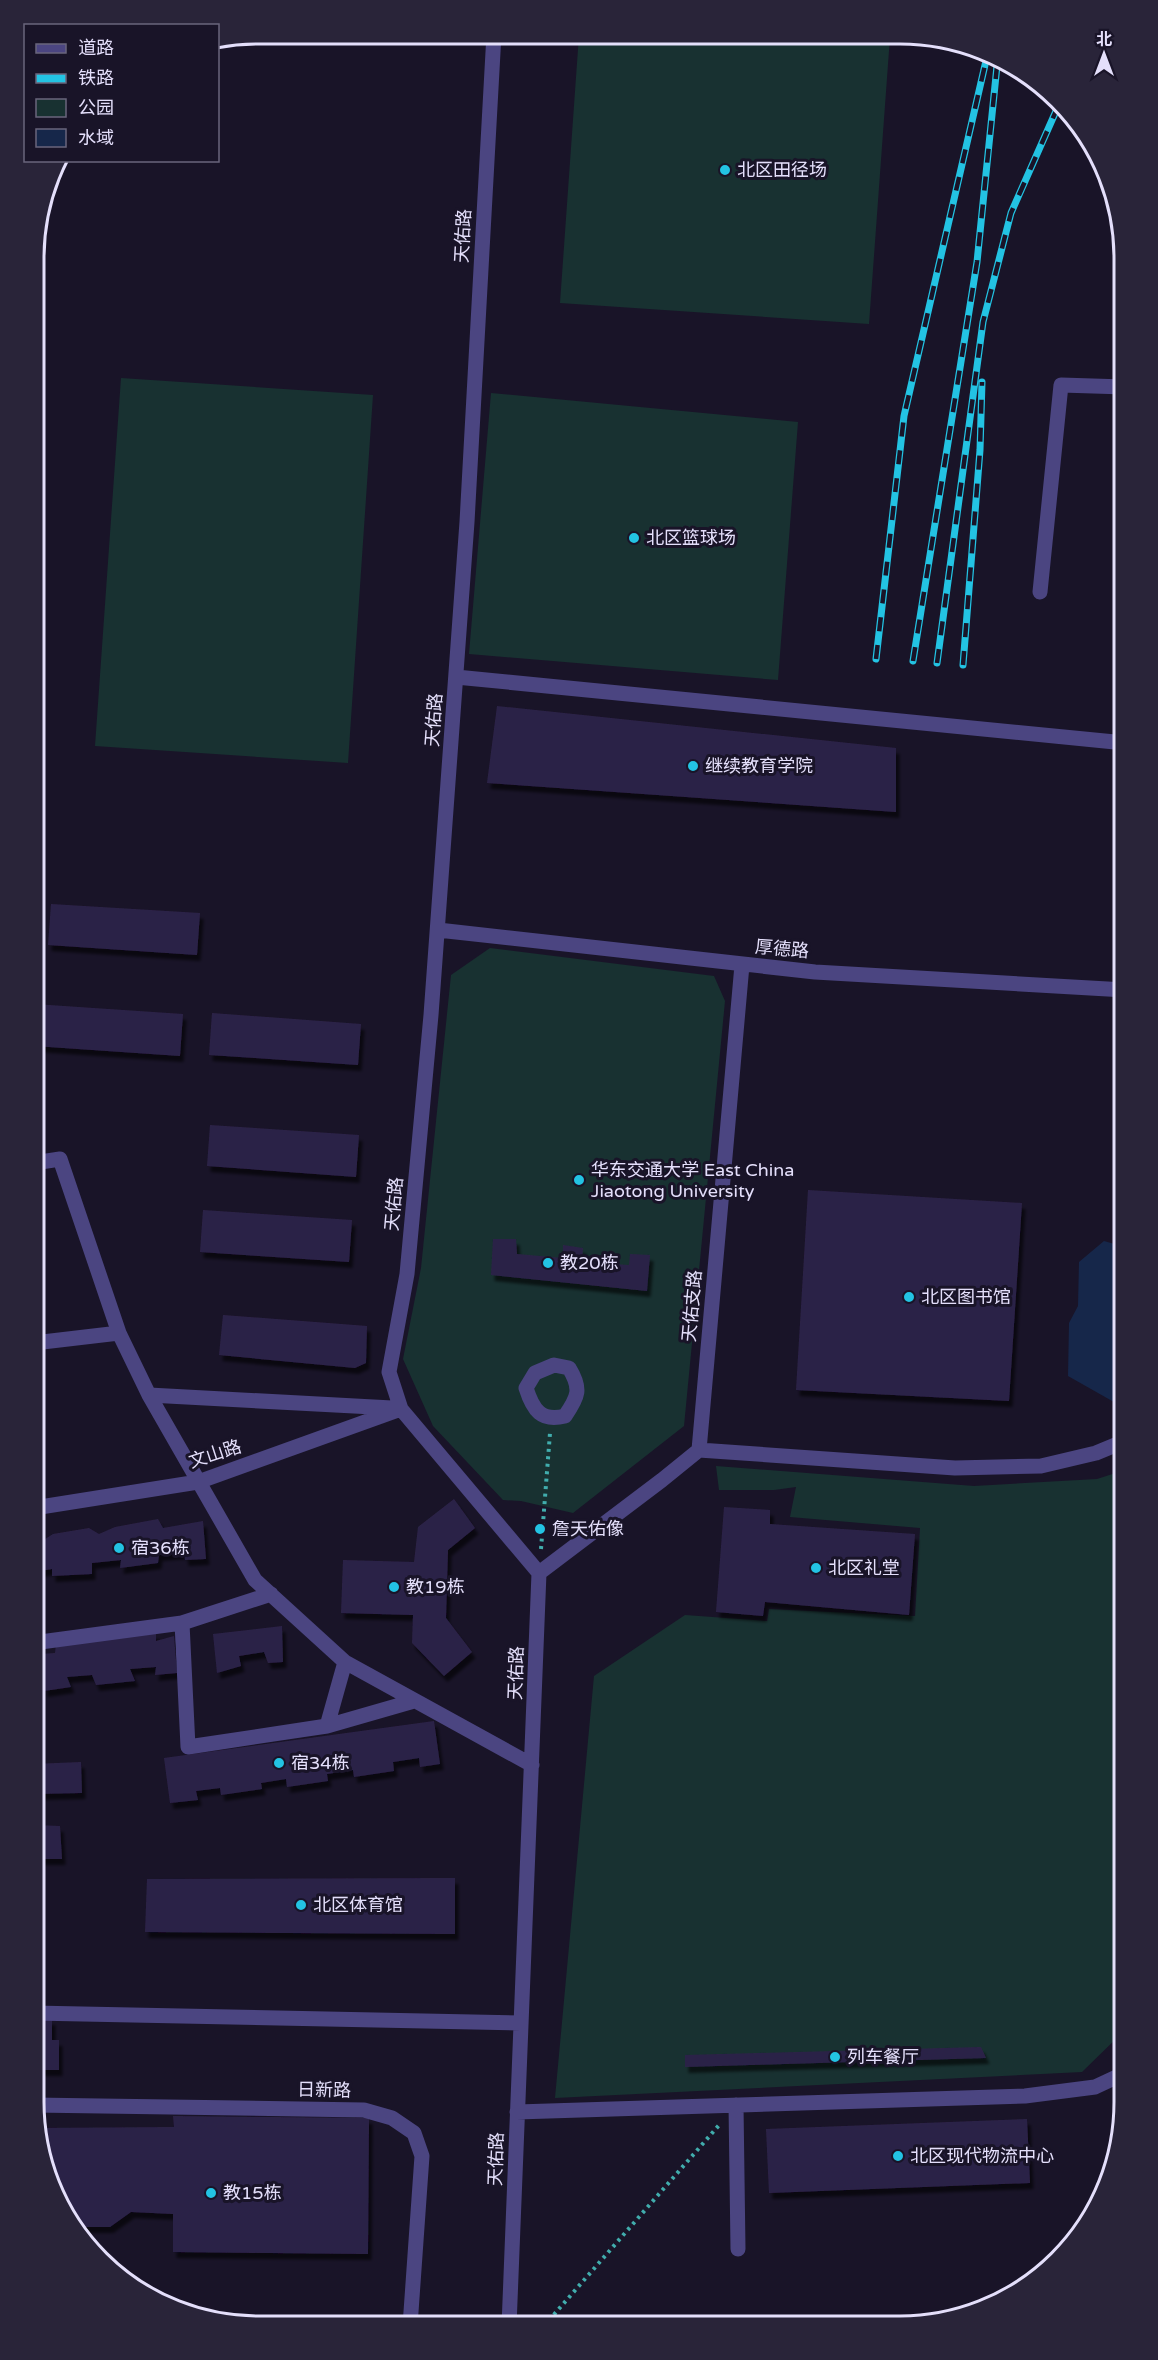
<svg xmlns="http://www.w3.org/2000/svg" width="1158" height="2360" viewBox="0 0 1158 2360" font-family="'Varela Round','Noto Sans SC',sans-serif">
  <defs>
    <filter id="shadow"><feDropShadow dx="3.5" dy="6" stdDeviation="1.5" flood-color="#0009"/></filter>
  </defs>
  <rect width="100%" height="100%" fill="#191428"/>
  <path fill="#183131" d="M579,35l311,2 -21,287 -309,-21z
    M121,378l252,17 -25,368 -253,-17z
    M491,393l307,29 -20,258 -309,-26z
    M490,948l224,28 11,25 -41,425 -111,87 -52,-12 -18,-1 -70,-74 -30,-67 18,-91 30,-293z
    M716,1466l258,20 123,-7 28,-9v560l-43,42 -527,26 39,-422 91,-61 82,6 2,-12 146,7 5,-88 -130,-11 6,-30 -22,3h-55z"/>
  <path fill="#16274a" d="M1104,1241l21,6v158l-4,1 -53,-30 1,-53 9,-17 1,-44z"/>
  <path fill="#2c2247" filter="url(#shadow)" d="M497,706l399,42v64l-409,-29z
    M51,904l149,9 -3,42 -149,-10z
    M34,1004l149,10 -3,42 -146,-10z
    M212,1013l149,11 -3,41 -149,-10z
    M210,1125l149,10 -3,42 -149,-11z
    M808,1190l214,13 -13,198 -213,-11z
    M203,1210l149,10 -3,42 -149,-10z
    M34,1212l4,18 -4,1z
    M493,1239h23l1,15 46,4v-13l20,3 -1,14 47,3 1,-11 20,1 -3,36 -156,-16z
    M223,1315l144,11 -1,37 -11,5 -136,-13z
    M454,1499l21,29 -27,22 -2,68 26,34 -28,24 -32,-33 1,-28 -72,-2 2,-53 71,2 4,-35z
    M724,1507l46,3v14l145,10 -6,81 -144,-13 -2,14 -47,-4z
    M158,1519l5,9 40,-7 3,38 -21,1 -1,-7 -25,2 -1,8 -38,5 1,-8 -29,3v11l-40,2v-7l-18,3v-31l5,2 14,-9 36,-6 10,6 16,-7z
    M282,1626l1,36 -15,1 -4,-11 -25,4 2,10 -24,7 -4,-39z
    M156,1633v8l18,-5 3,37 -22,2 1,-8 -26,2 5,12 -39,4 -4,-10 -25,2 4,10 -27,4 -3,-37 14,-1 1,-9z
    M434,1721l6,43 -20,3 -1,-9 -26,4 1,9 -40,6 -1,-7 -26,4 1,7 -41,6 -1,-8 -25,4 1,6 -41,6 -1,-7 -24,3 2,9 -28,3 -6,-45z
    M81,1762l1,31 -49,1v-30z
    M33,1825l27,1 2,33h-29z
    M455,1878v56l-310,-2 2,-53z
    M52,2019v21h7v30h-26v-50z
    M981,2047l5,11 -301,9v-12z
    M173,2116l196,2 -1,136 -195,-2v-38l-42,-2 -21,15h-34l-7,-3 -24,-50 -8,-46 137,-1z
    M1027,2119l3,64 -261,10 -3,-64z"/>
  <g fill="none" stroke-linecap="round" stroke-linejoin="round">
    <path stroke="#41adad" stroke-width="4" stroke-dasharray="3 4.5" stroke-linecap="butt" d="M541,1549l9,-116
      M544,2326l176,-202"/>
    <path stroke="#4b4581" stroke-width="15" d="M494,34l-27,488 -36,493 -24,259 -18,98 12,37 138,164 -30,753
      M1040,592l21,-207 64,2
      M456,677l669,66
      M438,930l377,42 310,18
      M34,1163l26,-4 59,174 30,62 106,185 90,82 187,103
      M34,1343l85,-10
      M554,1365l15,3c13,21 9,29 -4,48 -24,6 -32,-6 -39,-28l9,-15z
      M149,1395l243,13
      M699,1450l256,18 86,-2 55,-13 29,-12
      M34,1508l164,-26 203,-73
      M539,1573l123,-93 37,-30 43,-485
      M182,1623l89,-29
      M33,1643l149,-20 6,124 139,-21 87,-25
      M327,1726l18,-64
      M33,2013l488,10
      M33,2105l331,5 28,8 22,15 8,23 -12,170
      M736,2105l2,144
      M517,2112l508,-16 70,-9 30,-14"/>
    <g stroke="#23c3e3" stroke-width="7">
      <path id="rail" d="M876,659l28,-243 84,-364
        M913,661l64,-399 21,-206
        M937,663l46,-341 28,-109 49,-111
        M963,665l17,-215 2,-68"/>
    </g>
    <use href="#rail" stroke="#191428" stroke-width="4.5" stroke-dasharray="14" stroke-linecap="butt"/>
  </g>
  <g fill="#23c3e3" stroke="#191428" stroke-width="2">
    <circle cx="725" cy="170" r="6"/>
    <circle cx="634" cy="538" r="6"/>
    <circle cx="693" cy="766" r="6"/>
    <circle cx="579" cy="1180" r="6"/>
    <circle cx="548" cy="1263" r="6"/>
    <circle cx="909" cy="1297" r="6"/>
    <circle cx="540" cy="1529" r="6"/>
    <circle cx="119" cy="1548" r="6"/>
    <circle cx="816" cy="1568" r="6"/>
    <circle cx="394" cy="1587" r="6"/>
    <circle cx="279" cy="1763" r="6"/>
    <circle cx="301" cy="1905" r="6"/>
    <circle cx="835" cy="2057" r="6"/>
    <circle cx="898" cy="2156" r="6"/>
    <circle cx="211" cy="2193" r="6"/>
  </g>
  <g text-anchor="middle" stroke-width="6" stroke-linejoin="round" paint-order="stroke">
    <g font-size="18" fill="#e4dffb" stroke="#191428" text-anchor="start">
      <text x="737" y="176">北区田径场</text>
      <text x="646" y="544">北区篮球场</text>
      <text x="705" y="772">继续教育学院</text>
      <text x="591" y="1176">华东交通大学 East China<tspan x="591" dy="21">Jiaotong University</tspan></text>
      <text x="560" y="1269">教20栋</text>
      <text x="921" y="1303">北区图书馆</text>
      <text x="552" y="1535">詹天佑像</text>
      <text x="131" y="1554">宿36栋</text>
      <text x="828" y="1574">北区礼堂</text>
      <text x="406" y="1593">教19栋</text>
      <text x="291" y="1769">宿34栋</text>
      <text x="313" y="1911">北区体育馆</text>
      <text x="847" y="2063">列车餐厅</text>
      <text x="910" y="2162">北区现代物流中心</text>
      <text x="223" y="2199">教15栋</text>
    </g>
    <g font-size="18" fill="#e4dffb" stroke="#191428">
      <text transform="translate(463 236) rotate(-87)" y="6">天佑路</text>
      <text transform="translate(434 720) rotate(-86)" y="6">天佑路</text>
      <text transform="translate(782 949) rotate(5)" y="6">厚德路</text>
      <text transform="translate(394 1204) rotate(-85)" y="6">天佑路</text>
      <text transform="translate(692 1306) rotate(-85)" y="6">天佑支路</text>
      <text transform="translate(215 1454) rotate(-18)" y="6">文山路</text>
      <text transform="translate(516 1673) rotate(-88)" y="6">天佑路</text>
      <text transform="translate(324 2090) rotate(1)" y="6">日新路</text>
      <text transform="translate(496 2159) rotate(-88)" y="6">天佑路</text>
    </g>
  </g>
  <path d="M0 0H1158V2360H0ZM258 44H900A214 214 0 0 1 1114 258V2102A214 214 0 0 1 900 2316H258A214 214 0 0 1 44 2102V258A214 214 0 0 1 258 44Z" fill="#292439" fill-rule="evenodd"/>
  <path fill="none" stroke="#e4dffb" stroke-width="3" d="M258 44H900A214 214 0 0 1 1114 258V2102A214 214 0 0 1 900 2316H258A214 214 0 0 1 44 2102V258A214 214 0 0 1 258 44Z"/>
  <rect x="24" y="24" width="195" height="138" fill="#191428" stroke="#6a657c" stroke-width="1.5"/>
  <rect x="36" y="44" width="30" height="9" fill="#4b4581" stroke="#6a657c" stroke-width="1.5"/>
  <text x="78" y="54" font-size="18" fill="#e4dffb">道路</text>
  <rect x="36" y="74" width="30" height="9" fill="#23c3e3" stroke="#6a657c" stroke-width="1.5"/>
  <text x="78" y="84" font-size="18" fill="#e4dffb">铁路</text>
  <rect x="36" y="99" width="30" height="18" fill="#183131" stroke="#6a657c" stroke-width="1.5"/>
  <text x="78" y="114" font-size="18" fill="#e4dffb">公园</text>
  <rect x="36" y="129" width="30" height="18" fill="#16274a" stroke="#6a657c" stroke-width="1.5"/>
  <text x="78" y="144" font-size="18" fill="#e4dffb">水域</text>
  <g transform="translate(1104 54)" stroke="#191428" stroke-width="4.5" paint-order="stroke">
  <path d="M0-4.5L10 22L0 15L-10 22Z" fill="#e4dffb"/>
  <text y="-9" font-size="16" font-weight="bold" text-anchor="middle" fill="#e4dffb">北</text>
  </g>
</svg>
